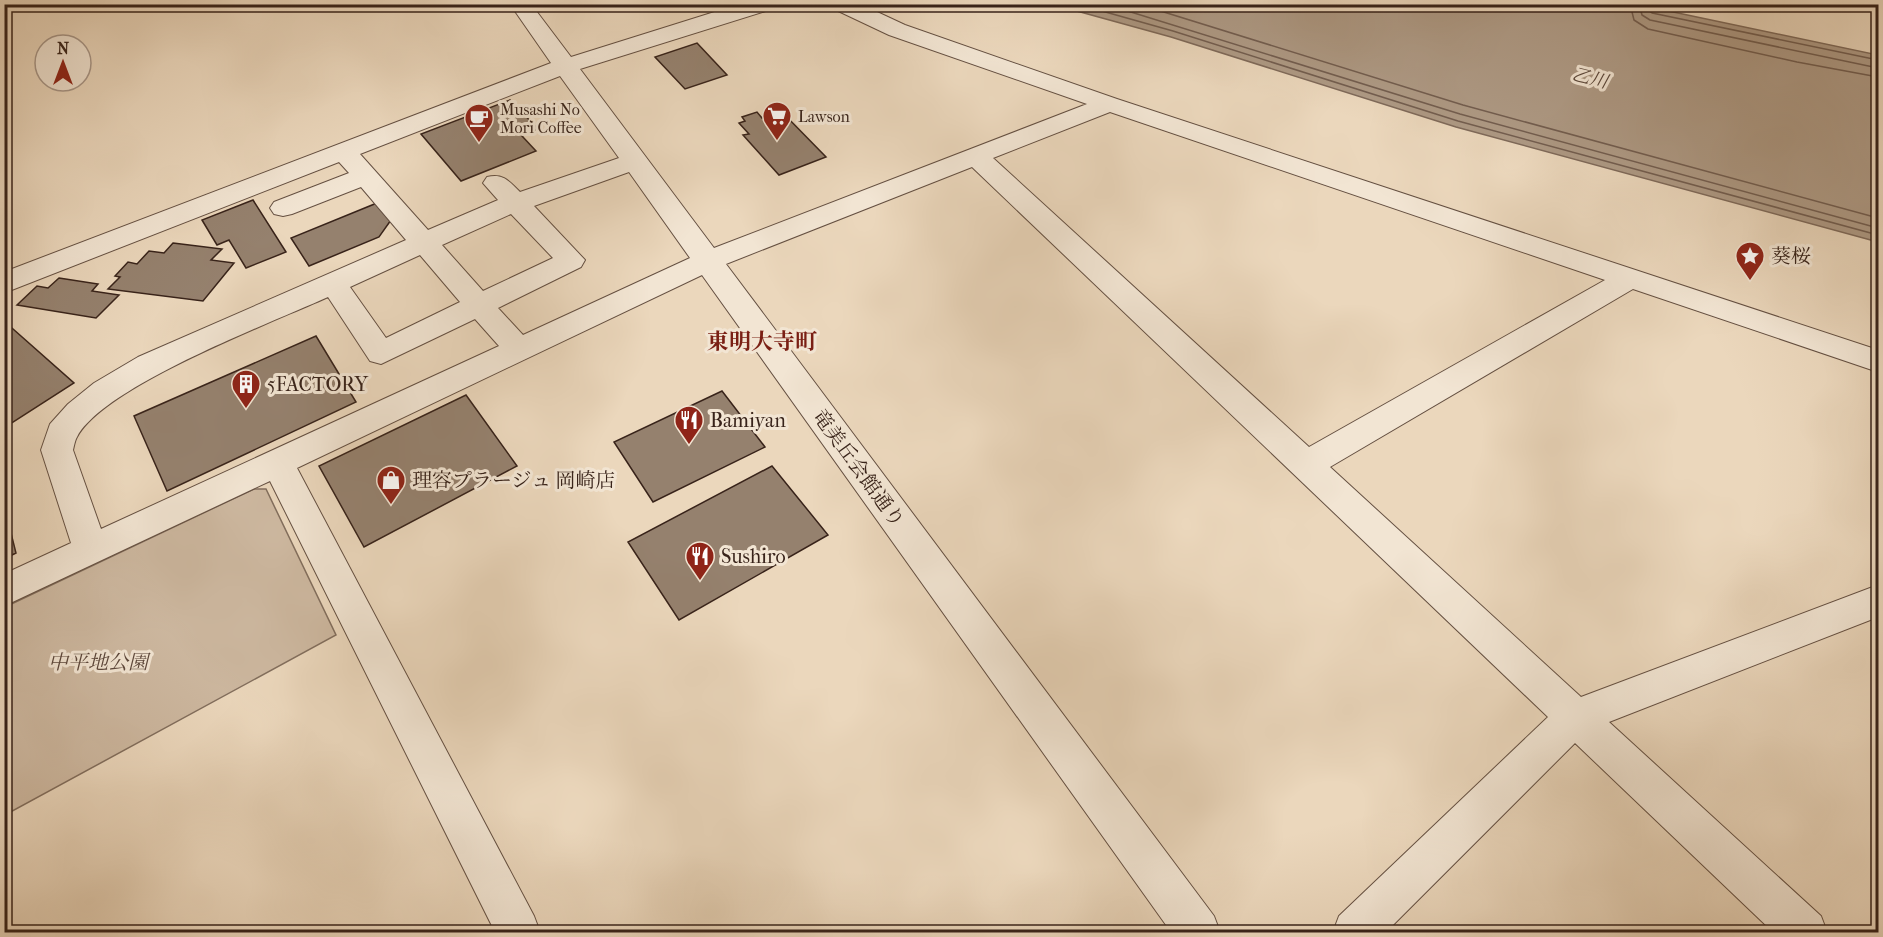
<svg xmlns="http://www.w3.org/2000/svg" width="1883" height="937" viewBox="0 0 1883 937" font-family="'IM FELL French Canon','Noto Serif JP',serif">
  <rect width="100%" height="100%" fill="#ebd7bc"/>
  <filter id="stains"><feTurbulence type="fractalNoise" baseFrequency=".00333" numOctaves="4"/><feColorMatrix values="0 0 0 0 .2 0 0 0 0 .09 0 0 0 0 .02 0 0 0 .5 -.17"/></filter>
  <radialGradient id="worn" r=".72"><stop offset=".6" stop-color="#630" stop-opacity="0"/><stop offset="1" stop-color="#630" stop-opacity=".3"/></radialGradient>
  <path fill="#cdb8a0" stroke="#826e5d" stroke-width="1.5" d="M254,489h12l70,146 -331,180v-208z"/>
  <path fill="#ae9a85" stroke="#7f6a5a" stroke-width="1.5" d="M1055,5h585l238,50v187l-422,-115 -285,-90z"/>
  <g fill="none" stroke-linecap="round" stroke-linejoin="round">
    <path stroke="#735e50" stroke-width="1.5" d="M1077,4l96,27 285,90 420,114
      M1105,4l355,110 418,114
      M1138,4l325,101 415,113
      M1630,4l4,16 14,9 149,33 81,15
      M1639,4l3,11 8,5 228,48
      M1647,4l1,6 4,3 226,47"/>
  </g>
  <path fill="#95816e" stroke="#38231a" stroke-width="1.5" d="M697,43l30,32 -42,14 -30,-32z
    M510,100l28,29 -16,7 14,15 -75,30 -40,-47z
    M781,111l45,46 -47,18 -36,-40 6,-1 -10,-11 6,-2 -3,-4 15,-5 5,6z
    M253,200l33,52 -40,16 -17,-28 -12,5 -15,-25z
    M377,203l14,17 -12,17 -70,29 -18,-28z
    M173,243l49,6 -11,11 23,3 -31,38 -95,-12 12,-12 -5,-1 13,-14 9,2 12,-13 15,2z
    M59,278l39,6 -6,7 27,4 -23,23 -79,-13 20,-19 11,2z
    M4,321l70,62 -70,45z
    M316,336l40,66 -189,89 -33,-75z
    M722,391l43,56 -112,55 -39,-60z
    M466,395l51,71 -153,81 -45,-81z
    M772,466l56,69 -149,85 -51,-78z
    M4,505l12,48 -12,6z"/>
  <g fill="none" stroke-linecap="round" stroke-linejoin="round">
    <g stroke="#655042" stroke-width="2">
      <path id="minor" d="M510,4h21l40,53 169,-53h34l-2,5 -192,60 134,179 373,-144 -198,-69 -55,-26 -2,-5h28l45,21 212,74 761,251v22l-245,-83 -303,178 251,230 297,-112v32l-269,105 212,194 6,16h-54l-198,-189 -189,189h-53l6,-16 209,-199 -576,-550 -246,97 488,652 6,16h-49l-469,-657 -405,193 237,448 6,16h-45l-225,-451 -266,125v-32l67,-31 -30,-93 9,-26 18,-20 26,-21 44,-26 268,-117 -45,-53 -69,27 -9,2 -9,-2 -4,-6 4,-6 75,-29 -10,-11 -335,131v-21l547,-209zM560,76l59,82 -99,34c-11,-11 -17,-19 -33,-15l-4,6 15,17 -70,30 -68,-76zM1110,112l495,168 -296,167 -316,-289zM629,172l61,86 -167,77 -25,-27 83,-41 4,-7 -51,-54zM511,214l42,44 -70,33 -41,-46zM420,255l40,47 -74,36 -36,-51zM328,297l42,64 11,3 94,-45 24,27 -398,183 -28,-79c1,-4 2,-10 4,-13 27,-51 194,-114 251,-140z"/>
    </g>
    <use href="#minor" fill="#f2e5d3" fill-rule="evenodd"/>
  </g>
  <defs>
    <g id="supermarket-pin" transform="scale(1.5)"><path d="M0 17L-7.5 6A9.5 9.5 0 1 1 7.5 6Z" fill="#8f2418" stroke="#f2e5d3"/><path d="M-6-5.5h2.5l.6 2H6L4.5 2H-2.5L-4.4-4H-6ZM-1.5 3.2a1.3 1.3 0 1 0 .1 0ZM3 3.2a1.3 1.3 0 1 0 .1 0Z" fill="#fff"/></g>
    <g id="cafe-pin" transform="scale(1.5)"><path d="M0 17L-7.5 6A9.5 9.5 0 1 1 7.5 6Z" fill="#8f2418" stroke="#f2e5d3"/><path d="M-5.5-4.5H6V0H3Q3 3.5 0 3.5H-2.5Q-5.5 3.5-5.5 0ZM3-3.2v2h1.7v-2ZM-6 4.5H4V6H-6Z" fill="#fff"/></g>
    <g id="sight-pin" transform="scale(1.5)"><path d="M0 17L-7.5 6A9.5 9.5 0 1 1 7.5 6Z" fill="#8f2418" stroke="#f2e5d3"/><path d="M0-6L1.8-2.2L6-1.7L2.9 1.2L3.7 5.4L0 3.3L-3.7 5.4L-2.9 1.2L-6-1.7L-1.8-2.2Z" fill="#fff"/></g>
    <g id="building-pin" transform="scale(1.5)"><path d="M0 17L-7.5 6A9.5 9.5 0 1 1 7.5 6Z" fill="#8f2418" stroke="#f2e5d3"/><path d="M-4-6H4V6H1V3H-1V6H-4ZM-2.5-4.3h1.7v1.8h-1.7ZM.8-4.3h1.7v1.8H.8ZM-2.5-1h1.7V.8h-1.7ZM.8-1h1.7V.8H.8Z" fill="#fff"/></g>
    <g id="restaurant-pin" transform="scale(1.5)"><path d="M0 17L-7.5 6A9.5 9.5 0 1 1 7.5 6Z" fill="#8f2418" stroke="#f2e5d3"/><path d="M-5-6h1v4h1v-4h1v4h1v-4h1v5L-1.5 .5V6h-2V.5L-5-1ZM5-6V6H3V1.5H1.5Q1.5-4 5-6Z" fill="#fff"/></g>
    <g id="shop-pin" transform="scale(1.5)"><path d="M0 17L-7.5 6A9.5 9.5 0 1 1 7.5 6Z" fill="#8f2418" stroke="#f2e5d3"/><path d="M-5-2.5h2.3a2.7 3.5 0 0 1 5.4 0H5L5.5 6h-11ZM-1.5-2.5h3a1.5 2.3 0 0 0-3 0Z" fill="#fff"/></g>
  </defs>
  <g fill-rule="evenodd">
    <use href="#supermarket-pin" x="777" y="116"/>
    <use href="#cafe-pin" x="479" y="118"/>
    <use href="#sight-pin" x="1750" y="256"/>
    <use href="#building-pin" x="246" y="384"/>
    <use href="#restaurant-pin" x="689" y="420"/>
    <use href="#shop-pin" x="391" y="480"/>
    <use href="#restaurant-pin" x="700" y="556"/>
  </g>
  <g text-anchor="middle" stroke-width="6" stroke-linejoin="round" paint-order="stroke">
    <g font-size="16" fill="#38231a" stroke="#f2e5d3" text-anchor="start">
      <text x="500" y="115">Musashi No<tspan x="500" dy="18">Mori Coffee</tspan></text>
      <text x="798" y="122">Lawson</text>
    </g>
    <g font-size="18" font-style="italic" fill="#5b473a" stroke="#f2e5d3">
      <text transform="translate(1590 78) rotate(14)" y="6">乙川</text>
    </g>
    <g font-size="20" fill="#38231a" stroke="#f2e5d3" text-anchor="start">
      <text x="1771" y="263">葵桜</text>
      <text x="267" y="391">5FACTORY</text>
      <text x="710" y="427">Bamiyan</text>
      <text x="412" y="487">理容プラージュ 岡崎店</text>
      <text x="721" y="563">Sushiro</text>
    </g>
    <g font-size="20" fill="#38231a" stroke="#f2e5d3">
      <text transform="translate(859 468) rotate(54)" y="7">竜美丘会館通り</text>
    </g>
    <g font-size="20" font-style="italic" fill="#5d483c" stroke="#f2e5d3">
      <text x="98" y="669">中平地公園</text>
    </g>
    <g font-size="22" font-weight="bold" fill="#7a1f14" stroke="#f2e5d3">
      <text x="762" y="349">東明大寺町</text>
    </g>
  </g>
  <rect width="1883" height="937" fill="none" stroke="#ebd7bc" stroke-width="24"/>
  <rect x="6" y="6" width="1871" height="925" fill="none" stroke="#38231a" stroke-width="3"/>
  <rect x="12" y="12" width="1859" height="913" fill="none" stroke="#38231a" stroke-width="1.5"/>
  <g transform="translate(63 63)"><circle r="28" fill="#f2e5d3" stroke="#a89789" stroke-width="1.5"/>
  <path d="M0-4.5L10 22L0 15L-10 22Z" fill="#8f2418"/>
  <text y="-9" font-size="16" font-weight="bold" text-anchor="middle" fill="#38231a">N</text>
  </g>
  <rect width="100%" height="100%" filter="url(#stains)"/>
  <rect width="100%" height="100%" fill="url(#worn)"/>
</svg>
